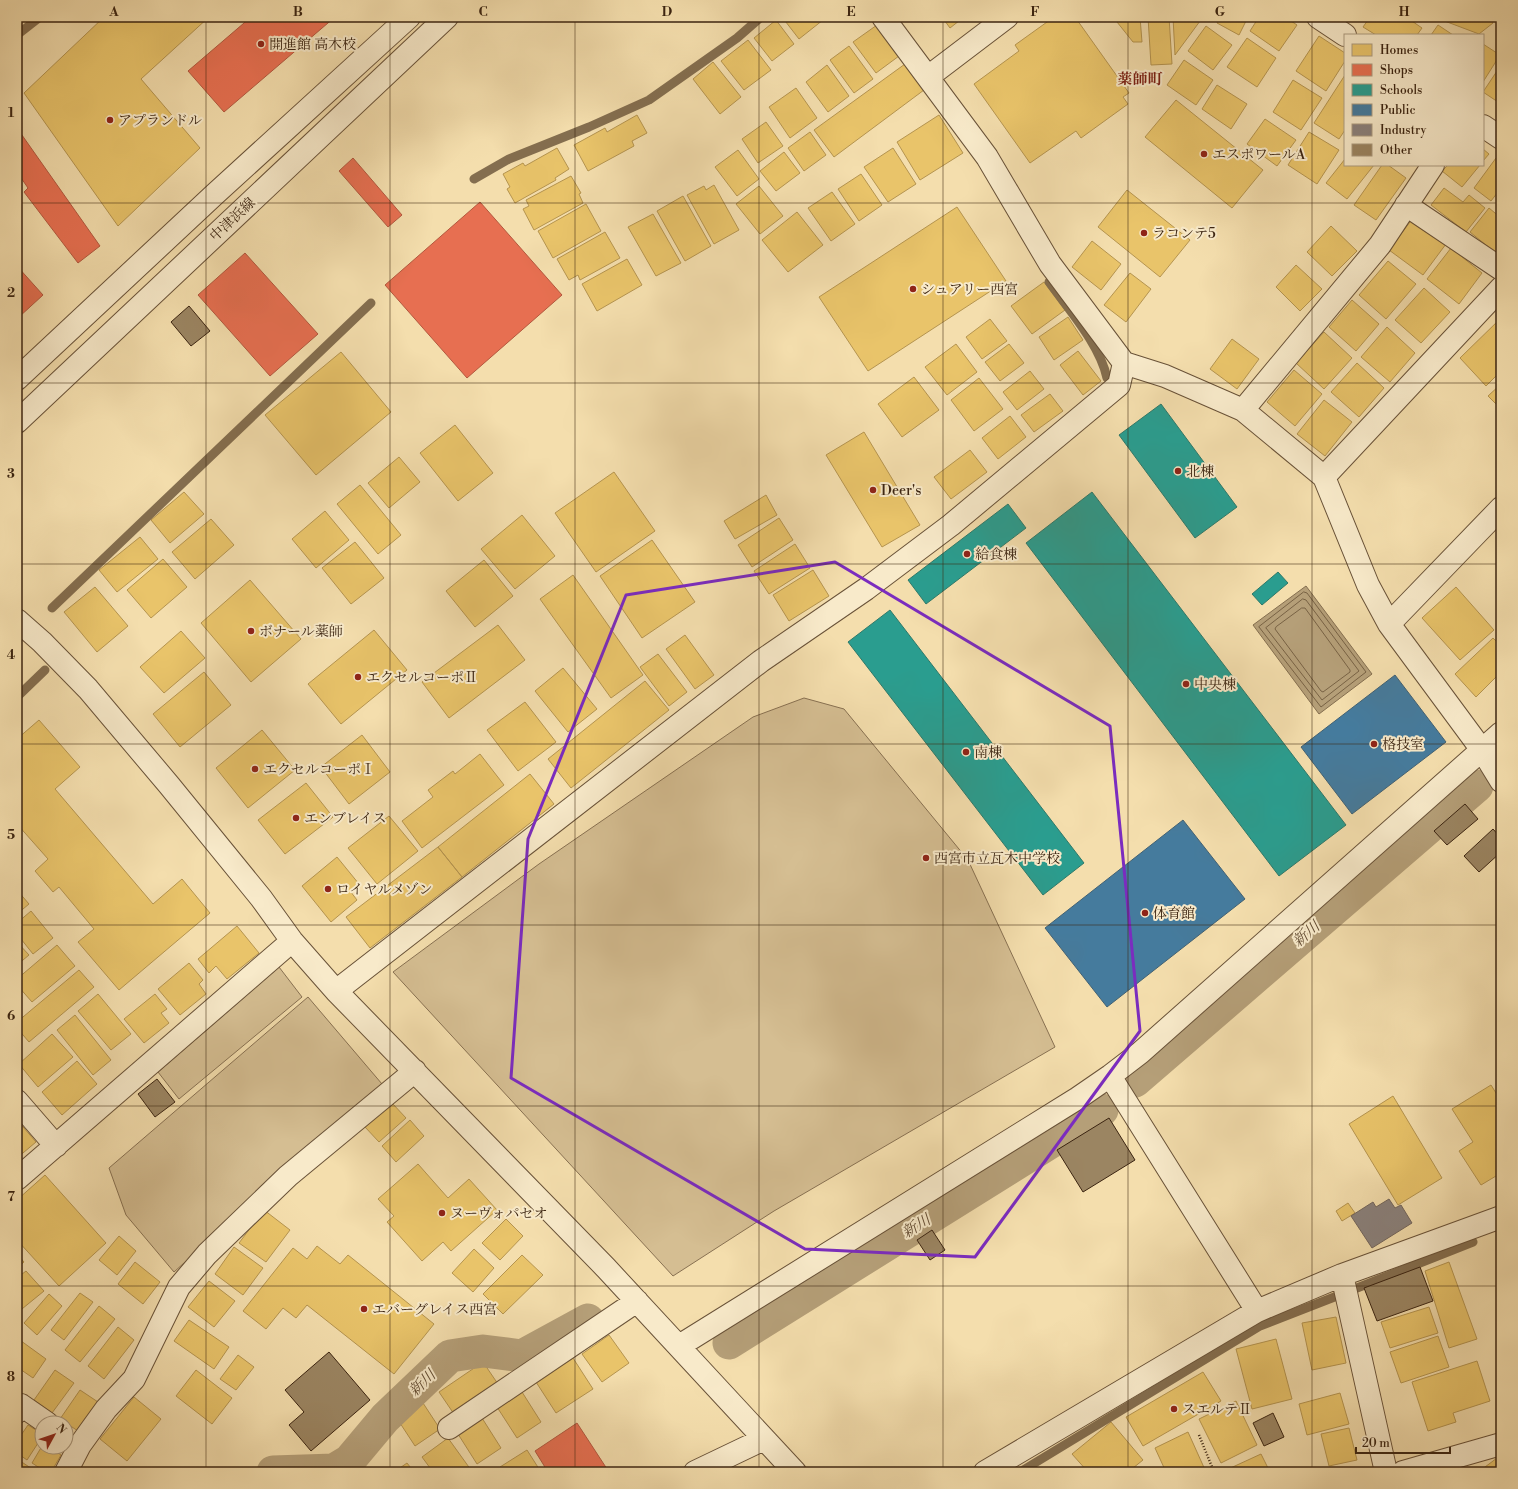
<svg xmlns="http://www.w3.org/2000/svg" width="1518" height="1489" viewBox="0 0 1518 1489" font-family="'Libre Bodoni','Noto Serif JP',serif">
  <rect width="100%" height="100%" fill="#f4dead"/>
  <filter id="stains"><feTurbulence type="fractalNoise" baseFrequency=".005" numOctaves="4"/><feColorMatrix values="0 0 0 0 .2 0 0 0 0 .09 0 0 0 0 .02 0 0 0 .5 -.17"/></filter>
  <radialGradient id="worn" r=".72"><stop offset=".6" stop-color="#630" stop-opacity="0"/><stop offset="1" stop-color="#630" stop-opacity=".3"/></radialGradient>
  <path fill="#d5be92" stroke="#887152" d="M804,698l40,11 124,151 87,187 -281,164 -101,65 -280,-304 146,-108 214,-147z
    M279,967l23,30 -123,102 -21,-27z
    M308,997l74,87 -208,188 -48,-57 -17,-47z"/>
  <path fill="#b59f78" stroke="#846e4f" d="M1306,586l66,88 -53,40 -66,-89z"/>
  <path fill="#e9c46a" stroke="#b5944f" d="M104,17h105l-68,62 59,69 -82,78 -94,-133z
    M782,17h39l2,3 -24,19z
    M942,17h22l-14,11z
    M1054,17h21l54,76 -6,4 5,7 -47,34 -5,-7 -46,32 -56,-79 45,-33 -4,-6z
    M1113,17h27l2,25h-9z
    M1148,17h21l3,47 -21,1z
    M1173,17h30l-28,38z
    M1220,17h28l-9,18 -22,-12z
    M1259,17h26l12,8 -18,26 -29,-20z
    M1370,17h36l16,11 -5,7h-41l-13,-8z
    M1434,17h55l4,6 -14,11z
    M776,20l18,24 -22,17 -18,-23z
    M877,25l22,31 -23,17 -23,-31z
    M1438,25l15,10h-22z
    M1206,26l26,19 -19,25 -25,-19z
    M1319,36l26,17v8l-19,30 -30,-20z
    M1247,38l29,20 -19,29 -30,-20z
    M748,40l23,30 -27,20 -23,-29z
    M1483,44l17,11 -17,27z
    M849,46l24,33 -19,14 -24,-33z
    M1184,60l29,20 -17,25 -29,-20z
    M713,62l28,35 -21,17 -27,-35z
    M905,64l19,26 -90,67 -20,-27z
    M827,65l22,31 -21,16 -22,-30z
    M1501,65v39l-18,-12z
    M1345,75v55l-6,9 -25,-16z
    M1293,80l29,18 -21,32 -28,-18z
    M1217,85l30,19 -16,25 -29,-20z
    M796,88l21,30 -27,20 -21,-31z
    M1176,100l87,70 -31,38 -87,-71z
    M637,115l10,18 -15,8 2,5 -46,25 -14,-26 31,-17 2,4z
    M939,115l24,38 -43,27 -23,-38z
    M1265,119l31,21 -19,26 -30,-22z
    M766,122l17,24 -25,17 -16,-24z
    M810,132l16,23 -22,16 -16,-23z
    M1309,132l30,18 -22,34 -29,-19z
    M557,148l12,21 -14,9 1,2 -41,23 -8,-14 3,-2 -7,-13 20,-11 2,3z
    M893,148l23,36 -28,18 -24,-35z
    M1483,149l6,5 -6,7z
    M738,150l21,29 -22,17 -22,-29z
    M784,152l16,21 -24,18 -16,-20z
    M1496,158l5,4v26l-10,13 -17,-13z
    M1345,159v6h29l-27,34 -21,-16z
    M1382,165h6l18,13 -30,42 -22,-15z
    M1448,165h32l-18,22 -20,-16z
    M861,174l21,31 -23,16 -21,-32z
    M571,176l10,17 -2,1 4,9 -49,27 -11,-21 6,-3 -3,-6z
    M714,185l25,45 -25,14 -27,-49 17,-9 2,4z
    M759,186l24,30 -23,18 -24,-30z
    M1444,188l19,14 6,-7 16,13 -19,24 -35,-27z
    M1127,190l63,50 -30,37 -62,-50z
    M832,192l23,32 -24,17 -23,-33z
    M683,196l28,50 -26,15 -28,-50z
    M586,204l15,27 -48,27 -15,-27z
    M957,207l49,74 -138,90 -49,-74z
    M1489,208l12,10v32l-4,4 -27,-22z
    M797,212l26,33 -35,27 -26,-32z
    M653,214l28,49 -25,13 -28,-49z
    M1413,218l33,26 -23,31 -34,-25z
    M1331,226l26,25 -25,25 -25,-24z
    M605,232l15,26 -40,22 -2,-5 -9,5 -12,-21z
    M1092,241l29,23 -20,26 -29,-23z
    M1451,248l31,25 -23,31 -32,-25z
    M627,259l15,26 -45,26 -15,-27z
    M1388,261l28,23 -30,35 -27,-24z
    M1296,265l26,24 -22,22 -24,-24z
    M1130,273l21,16 -25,33 -22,-17z
    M1044,282l21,28 -33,24 -21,-28z
    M1424,288l26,24 -29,31 -26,-23z
    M1352,300l27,24 -23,27 -27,-24z
    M1068,317l15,23 -29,20 -15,-23z
    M1501,318v53l-15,15 -26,-28z
    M990,319l17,22 -25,18 -16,-22z
    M1387,327l28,26 -25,29 -29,-25z
    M1324,332l28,26 -28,31 -28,-26z
    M1232,339l27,20 -22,30 -27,-20z
    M956,344l21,28 -30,23 -22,-28z
    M1009,344l15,19 -24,18 -15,-19z
    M1078,351l23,30 -18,14 -23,-30z
    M341,352l50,60 -75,63 -51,-60z
    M1357,363l27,25 -25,29 -28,-25z
    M1294,370l28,24 -27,32 -28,-24z
    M1030,371l14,18 -27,21 -14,-18z
    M914,377l25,33 -37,27 -24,-33z
    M979,378l24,31 -29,22 -23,-31z
    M1501,384v25l-13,-13z
    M1050,394l13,17 -29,21 -13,-17z
    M1324,400l28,22 -27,34 -28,-22z
    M1010,416l16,21 -28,22 -16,-21z
    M455,425l38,48 -35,28 -38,-48z
    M864,432l56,93 -38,22 -56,-92z
    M970,450l17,22 -36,27 -17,-22z
    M399,457l21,25 -31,26 -21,-25z
    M614,472l41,59 -59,41 -41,-59z
    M360,485l41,50 -23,19 -41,-50z
    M184,492l20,22 -34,29 -19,-23z
    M766,495l11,20 -42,24 -11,-18z
    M325,511l24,29 -33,28 -24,-29z
    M522,515l33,41 -40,33 -34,-40z
    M779,518l14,22 -41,27 -14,-22z
    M211,519l23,26 -39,34 -23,-27z
    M140,537l18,22 -41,33 -18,-22z
    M652,540l43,62 -53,36 -42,-62z
    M355,542l29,36 -33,26 -29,-36z
    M795,544l15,24 -41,26 -15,-23z
    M163,559l24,28 -36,31 -24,-28z
    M484,560l29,36 -38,31 -29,-36z
    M813,570l16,26 -40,25 -16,-26z
    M573,575l70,100 -32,23 -71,-99z
    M250,580l51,59 -50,43 -50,-59z
    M95,587l33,39 -31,26 -33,-40z
    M1456,587l38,43 -34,30 -38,-42z
    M498,625l27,35 -76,58 -27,-36z
    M374,630l33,40 -66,54 -33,-40z
    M181,631l24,27 -41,35 -24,-26z
    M685,635l29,40 -19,14 -29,-40z
    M1493,638l8,8v26l-25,25 -21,-23z
    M658,654l29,38 -18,14 -29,-39z
    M563,668l34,41 -29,23 -33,-41z
    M204,672l27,33 -51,42 -27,-33z
    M645,681l24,29 -98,78 -23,-29z
    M525,702l31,40 -38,29 -31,-41z
    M39,720l41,47 -25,22 98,115 29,-25 28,34 -91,77 -41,-48 16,-13 -35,-42 -6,5 -18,-21 13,-12 -31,-35v-85z
    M262,730l33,40 -47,38 -32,-40z
    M362,735l28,37 -41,32 -28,-37z
    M480,754l24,31 -82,63 -20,-27 31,-24 -5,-7 25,-19 2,3z
    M530,774l24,30 -92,73 -24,-30z
    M306,783l27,34 -48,37 -27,-34z
    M389,816l29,35 -41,33 -29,-36z
    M438,847l24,30 -92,71 -24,-31z
    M337,857l22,27 -9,7 7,9 -26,22 -29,-36z
    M17,890l12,14 -12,10z
    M31,911l22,27 -20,16 -16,-20v-11z
    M237,926l22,27 -32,26 -11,-13 -7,7 -11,-14z
    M17,942l12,13 -12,10z
    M57,945l18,21 -43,36 -15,-17v-6z
    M189,963l14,17 -4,4 7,10 -26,21 -22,-26z
    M79,970l15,17 -65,55 -12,-14v-6z
    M98,994l33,40 -20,16 -33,-39z
    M155,994l12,15 -6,4 8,10 -25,20 -20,-24z
    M75,1015l36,45 -18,15 -36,-45z
    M52,1034l21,23 -35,30 -19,-23z
    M77,1061l20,23 -35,31 -20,-23z
    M1491,1085l10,16v72l-20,12 -22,-34 14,-9 -21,-33z
    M1393,1096l49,82 -44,27 -49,-81z
    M392,1103l14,15 -27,24 -14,-15z
    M17,1120l19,22 -19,16z
    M410,1120l14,16 -28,26 -14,-16z
    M418,1164l30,34 21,-19 28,31 -46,41 -8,-9 -21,19 -35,-39 7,-6 -16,-17z
    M45,1175l61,68 -47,43 -42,-46v-40z
    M1348,1203l7,10 -13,8 -6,-10z
    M264,1210l26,20 -24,32 -27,-19z
    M506,1219l17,17 -23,24 -18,-17z
    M119,1236l17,15 -19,24 -18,-15z
    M317,1246l23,18 8,-9 86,69 -40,50 -87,-69 -11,13 -13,-10 -17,21 -23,-18 50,-63 14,11z
    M234,1247l29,21 -20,27 -28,-21z
    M474,1249l20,19 -21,24 -21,-19z
    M17,1254l7,8 -7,6z
    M522,1255l21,20 -40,39 -20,-20z
    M135,1262l25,20 -17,22 -25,-20z
    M1449,1262l28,77 -28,9 -24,-77z
    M26,1271l18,20 -27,22v-35z
    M209,1281l26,20 -21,26 -26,-20z
    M80,1293l13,9 -29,38 -13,-10z
    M49,1294l13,12 -25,29 -13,-12z
    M99,1306l16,13 -35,43 -15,-12z
    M1429,1307l9,26 -48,15 -9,-26z
    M1336,1317l10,46 -34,7 -10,-47z
    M189,1320l40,27 -15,22 -40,-28z
    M118,1327l16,13 -30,39 -16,-13z
    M609,1335l20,28 -27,19 -20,-28z
    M1438,1336l11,31 -48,16 -11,-31z
    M17,1338l29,21 -13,19 -16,-11z
    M1276,1339l16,60 -40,10 -16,-60z
    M238,1355l16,12 -18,23 -16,-11z
    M573,1358l20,31 -37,24 -20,-31z
    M1477,1361l13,40 -37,12 3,9 -28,9 -16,-49z
    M483,1362l17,25 -44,30 -17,-25z
    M55,1370l19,13 -22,30 -18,-13z
    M196,1370l36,28 -20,26 -36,-28z
    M1203,1372l18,29 -78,45 -17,-29z
    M80,1390l18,12 -20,29 -18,-12z
    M522,1392l19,30 -24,16 -20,-31z
    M1340,1393l9,31 -42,11 -8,-31z
    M134,1397l27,22 -34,42 -27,-22z
    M1236,1401l21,44 -36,18 -22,-44z
    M423,1403l17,26 -25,17 -17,-26z
    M482,1418l19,30 -24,16 -19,-30z
    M1111,1422l32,38 -15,12h-40l-16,-18z
    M28,1425l14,9v3l-15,23 -10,-7v-12z
    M1349,1428l8,32 -28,6 -8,-32z
    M1188,1432l18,40h-40l-11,-24z
    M448,1438l23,32 -3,2h-35l-11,-15z
    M42,1446l7,1 12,8 -10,17h-5l-14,-9z
    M527,1450l14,22h-37l-4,-5z
    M1261,1454l9,18h-46v-1z
    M1501,1455v17h-18l-2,-2z
    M17,1459l20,13h-20z
    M407,1463l7,9h-20z"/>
  <path fill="#e76f51" stroke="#b3583e" d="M251,17h84l-111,95 -36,-41z
    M17,128l83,118 -22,17 -54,-71 4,-4 -11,-16z
    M353,158l49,57 -14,12 -49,-56z
    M480,202l82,93 -95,83 -82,-93z
    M245,253l73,81 -48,42 -72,-81z
    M17,266l26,29 -24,22 -2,-2z
    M577,1423l32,49h-61l-13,-21z"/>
  <path fill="#2a9d8f" stroke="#2f7969" d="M1161,404l76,103 -42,31 -76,-103z
    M1092,492l254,333 -67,51 -253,-333z
    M1008,504l18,24 -100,76 -18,-24z
    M1278,572l10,11 -26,22 -10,-11z
    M890,610l194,253 -41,32 -195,-253z"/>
  <path fill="#457b9d" stroke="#426173" d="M1395,675l51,67 -94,72 -51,-67z
    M1183,820l62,79 -138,108 -62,-79z"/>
  <path fill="#8a817c" stroke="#72655c" d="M901,17h8l-5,4z
    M1389,1199l6,9 6,-3 11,18 -40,25 -21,-32 22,-14 3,5z"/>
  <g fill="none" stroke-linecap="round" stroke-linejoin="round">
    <path stroke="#786244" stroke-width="1" d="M1304,592l3,1 59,79 -45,35 -62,-80z
      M1303,599l3,1 53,71 -37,29 -56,-72z
      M1302,608h3l45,62v2l-27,20 -2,-1 -46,-62 1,-2z"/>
    <path stroke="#846e4f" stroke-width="9" d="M17,35l23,-18
      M474,179l35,-20 80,-32 60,-27 88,-62 24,-21
      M1049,282c20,28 51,63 58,96
      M52,608l319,-305
      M17,697l28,-27
      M1352,1290l121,-48
      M1020,1472l240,-146 77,-30"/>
    <path stroke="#b59f78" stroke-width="33" d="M1135,1081l342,-295
      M729,1343l373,-233
      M273,1472l61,-2 15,-9 36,-43 65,-62 33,-5 39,5 66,-36"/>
  </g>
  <path fill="#9b8562" stroke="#3b2411" d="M189,306l21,25 -19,15 -20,-24z
    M1465,804l13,15 -31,26 -13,-14z
    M1493,829l8,9v14l-22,20 -15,-16z
    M157,1079l18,23 -20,15 -17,-23z
    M1109,1118l26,42 -52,32 -26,-42z
    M932,1230l13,20 -15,10 -13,-20z
    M1420,1267l13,34 -56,20 -13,-33z
    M329,1352l41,48 -59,51 -22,-26 15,-13 -19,-22z
    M1273,1413l11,24 -20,9 -11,-23z"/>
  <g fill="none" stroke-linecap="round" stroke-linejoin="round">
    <g stroke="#695238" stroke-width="24">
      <path id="minor" d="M883,17l104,140 63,107 74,99 41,13 78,34 81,67 44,108 21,39 93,126 19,31
        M1318,17l27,18
        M928,77l79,-60
        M1483,126l18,12
        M1406,205l95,64
        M17,379l198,-185 194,-177
        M1243,410l137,-165 53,-80
        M17,422l430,-405
        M1324,477l177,-189
        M17,620l25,22 46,47 81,96 92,113 31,43 44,50 270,277 189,204
        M1389,624l112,-116
        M336,991l425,-330 105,-72 85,-64 168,-140 5,-22
        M1110,1076l147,235
        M17,1101l39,45
        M17,1179l275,-238
        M1342,1275l44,197
        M679,1346l399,-248 32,-22 30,-23 361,-320
        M17,1412l4,-7 26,18
        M449,1428l188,-127
        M66,1472l14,-27 26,-36 28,-30 45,-92 28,-33 81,-78 127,-105
        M695,1472l69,-33
        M985,1472l272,-161 85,-36 159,-58
        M1403,1472l98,-28"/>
    </g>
    <path stroke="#3b2411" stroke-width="2.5" stroke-dasharray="1 2" stroke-linecap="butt" d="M1199,1435l15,37"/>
    <use href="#minor" stroke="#f8eaca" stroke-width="22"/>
  </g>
  <path fill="none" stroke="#7b2cbf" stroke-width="3" stroke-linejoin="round" d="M835,562l275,164 30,305 -165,226 -170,-8 -294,-171 17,-239 98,-244z"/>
  <path fill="none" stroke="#3b2411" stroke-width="1" stroke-opacity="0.55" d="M206,17v1455M390,17v1455M575,17v1455M759,17v1455M943,17v1455M1128,17v1455M1312,17v1455M17,203h1484M17,383h1484M17,564h1484M17,744h1484M17,925h1484M17,1106h1484M17,1286h1484"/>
  <g fill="#8f2418" stroke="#f8eaca" stroke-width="1.5">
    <circle cx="261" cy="44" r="4"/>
    <circle cx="110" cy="120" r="4"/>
    <circle cx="1204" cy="154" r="4"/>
    <circle cx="1144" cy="233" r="4"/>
    <circle cx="913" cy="289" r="4"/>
    <circle cx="1178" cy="471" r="4"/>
    <circle cx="873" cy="490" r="4"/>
    <circle cx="967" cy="554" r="4"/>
    <circle cx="251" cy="631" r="4"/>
    <circle cx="358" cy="677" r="4"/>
    <circle cx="1186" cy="684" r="4"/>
    <circle cx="1374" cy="744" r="4"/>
    <circle cx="966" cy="752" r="4"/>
    <circle cx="255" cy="769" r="4"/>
    <circle cx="296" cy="818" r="4"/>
    <circle cx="926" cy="858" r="4"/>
    <circle cx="328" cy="889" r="4"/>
    <circle cx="1145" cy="913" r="4"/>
    <circle cx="442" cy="1213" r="4"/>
    <circle cx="364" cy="1309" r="4"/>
    <circle cx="1174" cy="1409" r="4"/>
  </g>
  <g text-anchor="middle" stroke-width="4" stroke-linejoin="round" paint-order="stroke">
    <g font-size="14" fill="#3b2411" stroke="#f8eaca" text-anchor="start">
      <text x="269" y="49">開進館 高木校</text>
      <text x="118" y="125">アプランドル</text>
      <text x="1212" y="159">エスポワールA</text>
      <text x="1152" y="238">ラコンテ5</text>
      <text x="921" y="294">シュアリー西宮</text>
      <text x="1186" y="476">北棟</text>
      <text x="881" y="495">Deer's</text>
      <text x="975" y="559">給食棟</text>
      <text x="259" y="636">ボナール薬師</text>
      <text x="366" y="682">エクセルコーポⅡ</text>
      <text x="1194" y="689">中央棟</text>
      <text x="1382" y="749">格技室</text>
      <text x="974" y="757">南棟</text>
      <text x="263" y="774">エクセルコーポⅠ</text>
      <text x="304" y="823">エンブレイス</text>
      <text x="934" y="863">西宮市立瓦木中学校</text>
      <text x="336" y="894">ロイヤルメゾン</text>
      <text x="1153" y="918">体育館</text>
      <text x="450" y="1218">ヌーヴォパセオ</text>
      <text x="372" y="1314">エバーグレイス西宮</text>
      <text x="1182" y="1414">スエルテⅡ</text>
    </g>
    <g font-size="14" fill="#3b2411" stroke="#f8eaca">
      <text transform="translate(232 219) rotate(-43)" y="5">中津浜線</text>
    </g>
    <g font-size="15" font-weight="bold" fill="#7a1f14" stroke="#f8eaca">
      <text x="1140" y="84">薬師町</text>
    </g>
    <g font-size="15" font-style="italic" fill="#604930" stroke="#f8eaca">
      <text transform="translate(1306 934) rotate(-41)" y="5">新川</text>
      <text transform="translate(916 1226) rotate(-32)" y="5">新川</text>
      <text transform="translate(422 1383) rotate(-44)" y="5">新川</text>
    </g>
  </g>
  <rect width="1518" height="1489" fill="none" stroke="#f4dead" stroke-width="44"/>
  <rect x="1344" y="34" width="140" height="132" fill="#f8eaca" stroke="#ac9b80"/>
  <rect x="1352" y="44" width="20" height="12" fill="#e9c46a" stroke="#ac9b80"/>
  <text x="1380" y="54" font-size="12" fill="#3b2411">Homes</text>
  <rect x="1352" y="64" width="20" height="12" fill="#e76f51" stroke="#ac9b80"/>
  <text x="1380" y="74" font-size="12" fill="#3b2411">Shops</text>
  <rect x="1352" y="84" width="20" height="12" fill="#2a9d8f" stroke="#ac9b80"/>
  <text x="1380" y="94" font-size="12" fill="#3b2411">Schools</text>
  <rect x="1352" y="104" width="20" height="12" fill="#457b9d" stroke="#ac9b80"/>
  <text x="1380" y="114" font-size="12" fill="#3b2411">Public</text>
  <rect x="1352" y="124" width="20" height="12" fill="#8a817c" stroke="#ac9b80"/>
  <text x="1380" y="134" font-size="12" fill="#3b2411">Industry</text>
  <rect x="1352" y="144" width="20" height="12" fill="#9b8562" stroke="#ac9b80"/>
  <text x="1380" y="154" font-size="12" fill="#3b2411">Other</text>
  <g transform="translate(54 1435) rotate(50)"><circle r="19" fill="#f8eaca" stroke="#ac9b80"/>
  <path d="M0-3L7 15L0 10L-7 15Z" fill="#8f2418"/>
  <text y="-6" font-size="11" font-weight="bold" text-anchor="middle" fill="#3b2411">N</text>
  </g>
  <path d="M1356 1447v6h94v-6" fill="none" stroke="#3b2411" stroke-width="2"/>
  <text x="1362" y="1447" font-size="12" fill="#3b2411" stroke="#f8eaca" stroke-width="3" paint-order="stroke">20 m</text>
  <rect x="22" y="22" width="1474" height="1445" fill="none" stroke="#3b2411" stroke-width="1.5"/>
  <g font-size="13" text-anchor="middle" font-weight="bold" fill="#3b2411">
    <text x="114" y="16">A</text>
    <text x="298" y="16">B</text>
    <text x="483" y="16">C</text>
    <text x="667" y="16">D</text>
    <text x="851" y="16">E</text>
    <text x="1035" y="16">F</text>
    <text x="1220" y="16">G</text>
    <text x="1404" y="16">H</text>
    <text x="11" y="117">1</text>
    <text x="11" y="297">2</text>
    <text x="11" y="478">3</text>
    <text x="11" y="659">4</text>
    <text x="11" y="839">5</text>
    <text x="11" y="1020">6</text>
    <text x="11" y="1201">7</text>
    <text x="11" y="1381">8</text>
  </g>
  <rect width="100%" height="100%" filter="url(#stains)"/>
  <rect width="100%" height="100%" fill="url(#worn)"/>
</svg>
